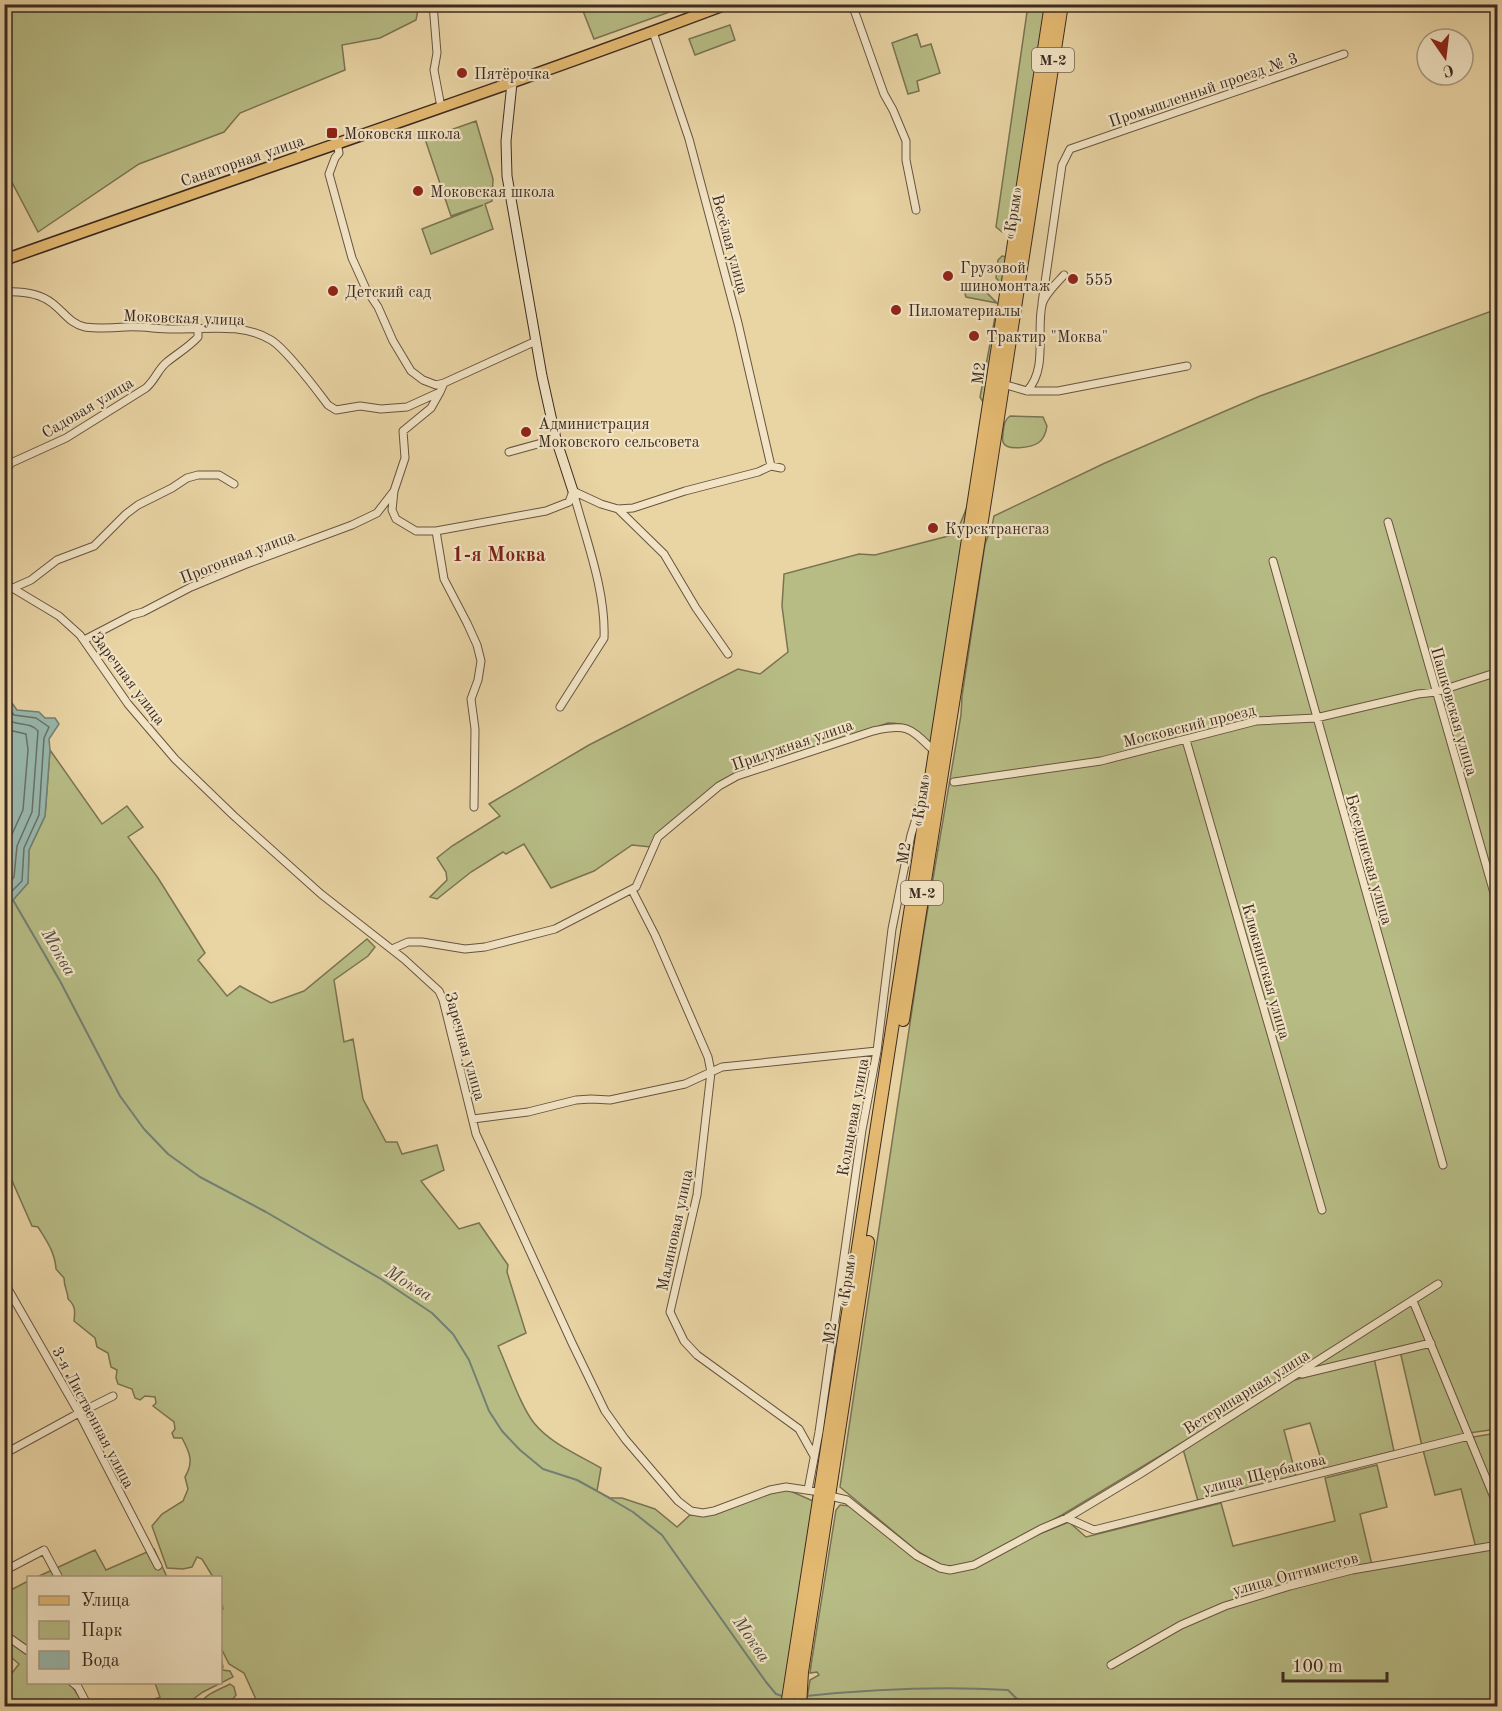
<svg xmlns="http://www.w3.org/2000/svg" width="1502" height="1711" viewBox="0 0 1502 1711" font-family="'Old Standard TT',serif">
  <rect width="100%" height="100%" fill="#e9d4a4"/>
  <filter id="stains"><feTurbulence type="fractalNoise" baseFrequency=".00333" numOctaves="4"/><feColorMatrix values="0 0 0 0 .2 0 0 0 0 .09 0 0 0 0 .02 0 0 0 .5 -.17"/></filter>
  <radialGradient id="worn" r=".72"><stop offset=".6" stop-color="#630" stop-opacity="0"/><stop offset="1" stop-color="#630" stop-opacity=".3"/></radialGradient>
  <path fill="#b7bc85" stroke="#7a7352" stroke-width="1.5" d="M5,4h414v1l-3,15 -36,18 -38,7 3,25 -105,43 -16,19 -85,32 -101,68 -33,-63z
    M601,5v-1l88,1 -95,34 -11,-28z
    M1028,5h19l-33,216 -5,8 -7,3 -6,-5z
    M730,25l5,15 -40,15 -6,-16z
    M917,34l4,13 10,-3 9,29 -23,8 2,10 -11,3 -16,-51z
    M476,121l17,58 -1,22 -7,3 8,25 -62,25 -9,-25 61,-24 -32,11 -26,-77z
    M1002,256l5,1 -5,25h-2l-4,-4 2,-18z
    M971,288l13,2 13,13 -31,-6 -2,-7 7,1z
    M1497,309v1120l-28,4 -54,-131 -353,213 -89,48 -19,4 -13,-2 -24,-14 -77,-64 83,-550 38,-222 1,-19 23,-152 7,-18 2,-10 111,-53 155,-67z
    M998,314l-15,88 -3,-5 15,-80z
    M1010,416l33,1 4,9c-1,7 -3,13 -9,17 -6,4 -32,9 -35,-1 -1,-2 0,-7 0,-9 1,-7 1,-13 7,-17z
    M976,485l-40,264c-21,-13 -18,-26 -48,-26l-152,52 -85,72 -19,-2 -38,26 -43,17 -27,-44 -18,10 -3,-2 -32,20 -34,27 -7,-2 17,-17 -1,-8 -9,-14 15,-12 48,-30 -11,-12 100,-59 149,-76 22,5 28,-22 -6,-46 2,-32 75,-20 16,1 81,-21z
    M50,750l52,74 25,-18 16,21 -15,10 30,41 47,75 -7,7 29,36 13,-10 31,17 33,-12 63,-52 8,8 -7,9 -34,24 10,62 9,-3 10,60 23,43h11l5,12 35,-9 7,25 -23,11 38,48 20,-6 29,42 -1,7 19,61 -28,13c10,22 22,59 36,77 17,21 45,32 67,45l-4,23 13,7h12l33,11 22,18 13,-12 24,-3 35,-13 37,-10 27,12 -28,205h-526l-15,-33 -15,-9 -8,-16v-37l2,-2 -2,-9 -1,-22 -7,-1 -11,-18 -5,-2 -5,10 -9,2 -16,-1 -15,-42 10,-12 21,-13 5,-12 -3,-12c9,-15 5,-24 -3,-39h-8l-2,-5 3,-4 -1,-7 -21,-16 3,-3 -1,-6 -10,-1 -5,4 -5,-2 -3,-9 -14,-5 -2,-6 1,-8 -6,-3 -3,-14 -11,-6 -2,-9 -21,-17c1,-9 2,-15 -6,-22 0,-8 -4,-11 -4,-21l-8,-9c-1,-17 -10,-29 -18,-42l-6,-1 -26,-59 -2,-10v-251l9,-6 15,-17 1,-33 16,-34z
    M1408,1305l4,1 14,35 -114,28 -1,-2z
    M1421,1346l11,4 33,84 -43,12 -22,-95z
    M1374,1358l20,93 -70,18 -14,-46 -26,7 12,46 -98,25 -15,-52 108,-68z
    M1497,1433v68l-24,-64z
    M1467,1440l30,72v31l-21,5 -15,-59 -26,6 -12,-45z
    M1377,1465l10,42 -27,7 12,51 -146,42 123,-34 148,-26v159h-691l4,-26 9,-5 -2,-3 -7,1 1,-8 25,-155 4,-5 10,1 78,60 11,5 10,2 27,-6 51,-28 42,-17 17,15 135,-34 12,43 102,-25 -10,-43z
    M154,1549l13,28 -132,1 60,-28 11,20z
    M28,1581v68l-23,-17v-39z
    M4,1635l24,18v29l42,1 15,23h-80v-24l14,-18 -14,-12z
    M221,1658l2,9 -1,3 8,1 3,6 -30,15 -11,8v6h-52l20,-9 -5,-14h-8l73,-1z
    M230,1684l4,3 2,8 -3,4 1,7h-35c5,-12 20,-16 31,-22z"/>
  <path fill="#98b7ac" stroke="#737f74" stroke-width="1.5" d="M4,692l13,18 22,2 6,6h10l4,6 -10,15 1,11 -5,66 -16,34 -1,33 -15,17 -8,6z"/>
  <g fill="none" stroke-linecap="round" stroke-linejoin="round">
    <path stroke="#6a7066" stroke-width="1.5" d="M4,702l10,13 22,3 13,9 -5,11 -5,77 -15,33 -2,33 -18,18
      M4,716c10,12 25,4 34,15l-6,81 -15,34 -3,31 -10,12
      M4,729l22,5 2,16 -5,60 -15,33 -4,33"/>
    <path stroke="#737f74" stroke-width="2" d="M13,900l47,81 60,115 24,33 24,25 32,23 66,35 115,67 51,34 21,21 16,26 20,51 13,20 18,19 23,19 34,11 20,11 36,21 29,23 104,147 10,12 9,3
      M806,1696c67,-7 134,-10 202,-6l16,16"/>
    <g stroke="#675441" stroke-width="9">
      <path id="street" d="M433,4l4,49 -3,17 7,37
        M852,4l32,90 9,16 13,31v19l10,50
        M653,32l36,107 49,184 33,143
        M337,143l2,10 -4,5 -6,16 23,84 14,31 12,18 15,34 18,30 12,9 13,5 8,-2
        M4,292c17,-1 35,1 48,11 12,9 18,21 33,24 14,2 27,1 41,0 15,-1 31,2 46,2 31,1 70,-7 99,11 15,9 45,49 57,65l8,5 24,-4 21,3 26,-2 33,-15 4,-9 92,-42
        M1042,303l20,-138 8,-16 274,-95
        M1003,384l24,7h31l129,-25
        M1027,391c21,-22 9,-59 15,-86 2,-10 15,-22 22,-30
        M440,392l-9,16 -28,23 2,27 -11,33 -2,19 4,9 20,12h20l110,-20 23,-9 4,-11
        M509,452l47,-13
        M4,473l7,-10 55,-25 80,-50c10,-9 12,-19 21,-26 11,-9 22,-15 31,-25v-8
        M618,509l46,45 32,54 32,46
        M1388,522l110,385
        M436,531l8,48 23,44 10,22 4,16 -3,19 -7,19 4,30 -1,78
        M1273,561l170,604
        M4,583l55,33 21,19 48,69 47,55 59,57 87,78 83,65 35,32 4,9 33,134 96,209 33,68 20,28 53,62 13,10 12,2 11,-2 56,-21 16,-3 34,5
        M13,588l18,-8 26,-20 37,-14 32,-32 12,-9 34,-17 15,-10 11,-3h21l15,9
        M84,640l48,-25 11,-3 48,-25 53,-22 108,-40 25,-12 17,-22
        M560,707l44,-69c2,-48 -19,-101 -31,-147l28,13 17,5 15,-1 52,-17 73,-19 13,-6 10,2
        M1186,740l136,470
        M954,782l147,-21 155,-40 60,-3 102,-24 18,-2 62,-20
        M632,890l23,45 53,122 3,15 -14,123 -27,117 14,29 13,14 102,74 15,27
        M392,949l16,-7h14l43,7 20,-2 70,-18 81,-42 22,-50 61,-51 18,-10 136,-45c35,-8 37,-3 61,20
        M473,1119l55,-7 48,-12 15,-1 19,1 75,-16 37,-17 155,-16
        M4,1282l75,131 79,153
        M1413,1301l85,206
        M1302,1374l129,-31
        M4,1454l75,-41 34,-17
        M808,1490l11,-58 43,-302 15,-79 15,-122 19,-94 14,-46
        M830,1496l17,4 70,56 23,12 10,2 24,-5 67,-36 26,-11 73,-44 298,-190
        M1067,1518l27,12 375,-94
        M4,1571l40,-21 15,28
        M4,1634l24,17
        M1111,1665l70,-40 44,-19 65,-20 62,-16 146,-25
        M72,1682l6,5 10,19"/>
    </g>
    <g stroke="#3c2a20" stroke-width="11">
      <path id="secondary" d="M512,83l-6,58 1,35 35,200 14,63 17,52"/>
    </g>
    <g stroke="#3c2a20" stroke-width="13">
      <path id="primary" d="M4,260c241,-86 484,-166 723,-256"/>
    </g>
    <g stroke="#3c2a20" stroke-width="14">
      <path id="highway" d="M903,1020l85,-538 74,-478
        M787,1706l264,-1702
        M800,1706l2,-34 66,-430"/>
    </g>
    <use href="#street" stroke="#f1e3c4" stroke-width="7"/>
    <use href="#secondary" stroke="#f1e3c4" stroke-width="9"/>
    <use href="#primary" stroke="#e4ba72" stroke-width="10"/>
    <use href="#highway" stroke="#e4ba72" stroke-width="12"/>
  </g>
  <g fill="#8f2418" stroke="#f1e3c4" stroke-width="2">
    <circle cx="462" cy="73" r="6"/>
    <rect x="326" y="127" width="12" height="12" rx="3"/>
    <circle cx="418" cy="191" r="6"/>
    <circle cx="948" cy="276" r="6"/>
    <circle cx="1073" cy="279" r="6"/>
    <circle cx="333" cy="291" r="6"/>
    <circle cx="896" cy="310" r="6"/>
    <circle cx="974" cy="336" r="6"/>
    <circle cx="526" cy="432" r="6"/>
    <circle cx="933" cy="528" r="6"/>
  </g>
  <g text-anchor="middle" stroke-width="4.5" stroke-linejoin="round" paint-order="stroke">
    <g fill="#f1e3c4" stroke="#726251" stroke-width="1.5">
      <rect x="1032" y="48" width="42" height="24" rx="4.5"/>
      <rect x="901" y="881" width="42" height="24" rx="4.5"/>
    </g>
    <g font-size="15" font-weight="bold" fill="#3c2a20">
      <text x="1053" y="65">М-2</text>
      <text x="922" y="898">М-2</text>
    </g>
    <g font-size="16" fill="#3c2a20" stroke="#f1e3c4" text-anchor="start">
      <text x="474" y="79">Пятёрочка</text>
      <text x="344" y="139">Моковскя школа</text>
      <text x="430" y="197">Моковская школа</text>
      <text x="960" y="273">Грузовой<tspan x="960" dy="18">шиномонтаж</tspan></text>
      <text x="1085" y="285">555</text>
      <text x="345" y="297">Детский сад</text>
      <text x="908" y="316">Пиломатериалы</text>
      <text x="986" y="342">Трактир "Моква"</text>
      <text x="538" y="429">Администрация<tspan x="538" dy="18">Моковского сельсовета</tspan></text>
      <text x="945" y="534">Курсктрансгаз</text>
    </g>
    <g font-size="16" fill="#3c2a20" stroke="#f1e3c4">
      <text transform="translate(1203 89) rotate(-19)" y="6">Промышленный проезд № 3</text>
      <text transform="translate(242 160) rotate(-19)" y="6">Санаторная улица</text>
      <text transform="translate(1012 213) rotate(-81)" y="6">«Крым»</text>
      <text transform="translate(731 244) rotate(75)" y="6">Весёлая улица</text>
      <text transform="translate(184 317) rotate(2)" y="6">Моковская улица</text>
      <text transform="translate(978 373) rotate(-83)" y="6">М2</text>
      <text transform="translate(87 407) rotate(-31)" y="6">Садовая улица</text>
      <text transform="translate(237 556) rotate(-21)" y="6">Прогонная улица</text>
      <text transform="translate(129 678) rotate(53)" y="6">Заречная улица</text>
      <text transform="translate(1455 711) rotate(74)" y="6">Пашковская улица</text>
      <text transform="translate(1189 725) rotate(-14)" y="6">Московский проезд</text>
      <text transform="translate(792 744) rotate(-19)" y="6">Прилужная улица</text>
      <text transform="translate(920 800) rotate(-81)" y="6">«Крым»</text>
      <text transform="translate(903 853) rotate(-81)" y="6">М2</text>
      <text transform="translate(1370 859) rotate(74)" y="6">Бесединская улица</text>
      <text transform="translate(1267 971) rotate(74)" y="6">Клюквинская улица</text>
      <text transform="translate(466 1046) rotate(74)" y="6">Заречная улица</text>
      <text transform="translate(852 1117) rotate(-80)" y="6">Кольцевая улица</text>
      <text transform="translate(674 1230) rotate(-78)" y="6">Малиновая улица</text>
      <text transform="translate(846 1280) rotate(-81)" y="6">«Крым»</text>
      <text transform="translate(829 1333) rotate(-81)" y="6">М2</text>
      <text transform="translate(1246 1391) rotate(-32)" y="6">Ветеринарная улица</text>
      <text transform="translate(94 1417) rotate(62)" y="6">3-я Лиственная улица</text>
      <text transform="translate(1264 1473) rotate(-14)" y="6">улица Щербакова</text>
      <text transform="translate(1295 1573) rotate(-15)" y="6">улица Оптимистов</text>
    </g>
    <g font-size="18" font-style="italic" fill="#534d43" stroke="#f1e3c4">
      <text transform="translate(59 952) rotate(60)" y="6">Моква</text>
      <text transform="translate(409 1283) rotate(31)" y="6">Моква</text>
      <text transform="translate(752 1639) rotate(55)" y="6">Моква</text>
    </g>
    <g font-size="20" font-weight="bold" fill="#7a1f14" stroke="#f1e3c4">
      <text x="499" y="561">1-я Моква</text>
    </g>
  </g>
  <rect width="1502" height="1711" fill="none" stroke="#e9d4a4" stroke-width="24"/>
  <rect x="6" y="6" width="1490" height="1699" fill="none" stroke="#3c2a20" stroke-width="3"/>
  <rect x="12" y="12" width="1478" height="1687" fill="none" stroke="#3c2a20" stroke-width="1.5"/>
  <rect x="27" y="1576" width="195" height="108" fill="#f1e3c4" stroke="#a99982" stroke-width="1.5"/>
  <rect x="39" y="1596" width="30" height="9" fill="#e4ba72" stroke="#a99982" stroke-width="1.5"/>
  <text x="81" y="1606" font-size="18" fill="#3c2a20">Улица</text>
  <rect x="39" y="1621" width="30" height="18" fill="#b7bc85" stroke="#a99982" stroke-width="1.5"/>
  <text x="81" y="1636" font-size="18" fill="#3c2a20">Парк</text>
  <rect x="39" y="1651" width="30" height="18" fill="#98b7ac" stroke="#a99982" stroke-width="1.5"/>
  <text x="81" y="1666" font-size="18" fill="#3c2a20">Вода</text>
  <g transform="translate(1445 57) rotate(166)"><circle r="28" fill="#f1e3c4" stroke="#a99982" stroke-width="1.5"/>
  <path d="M0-4.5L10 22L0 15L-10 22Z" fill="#8f2418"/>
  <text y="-9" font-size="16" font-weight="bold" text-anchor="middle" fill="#3c2a20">С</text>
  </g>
  <path d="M1283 1672v9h104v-9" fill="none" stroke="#3c2a20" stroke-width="3"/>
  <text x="1292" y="1672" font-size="18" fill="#3c2a20" stroke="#f1e3c4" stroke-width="4.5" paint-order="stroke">100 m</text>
  <rect width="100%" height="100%" filter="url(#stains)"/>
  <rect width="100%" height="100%" fill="url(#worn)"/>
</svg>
